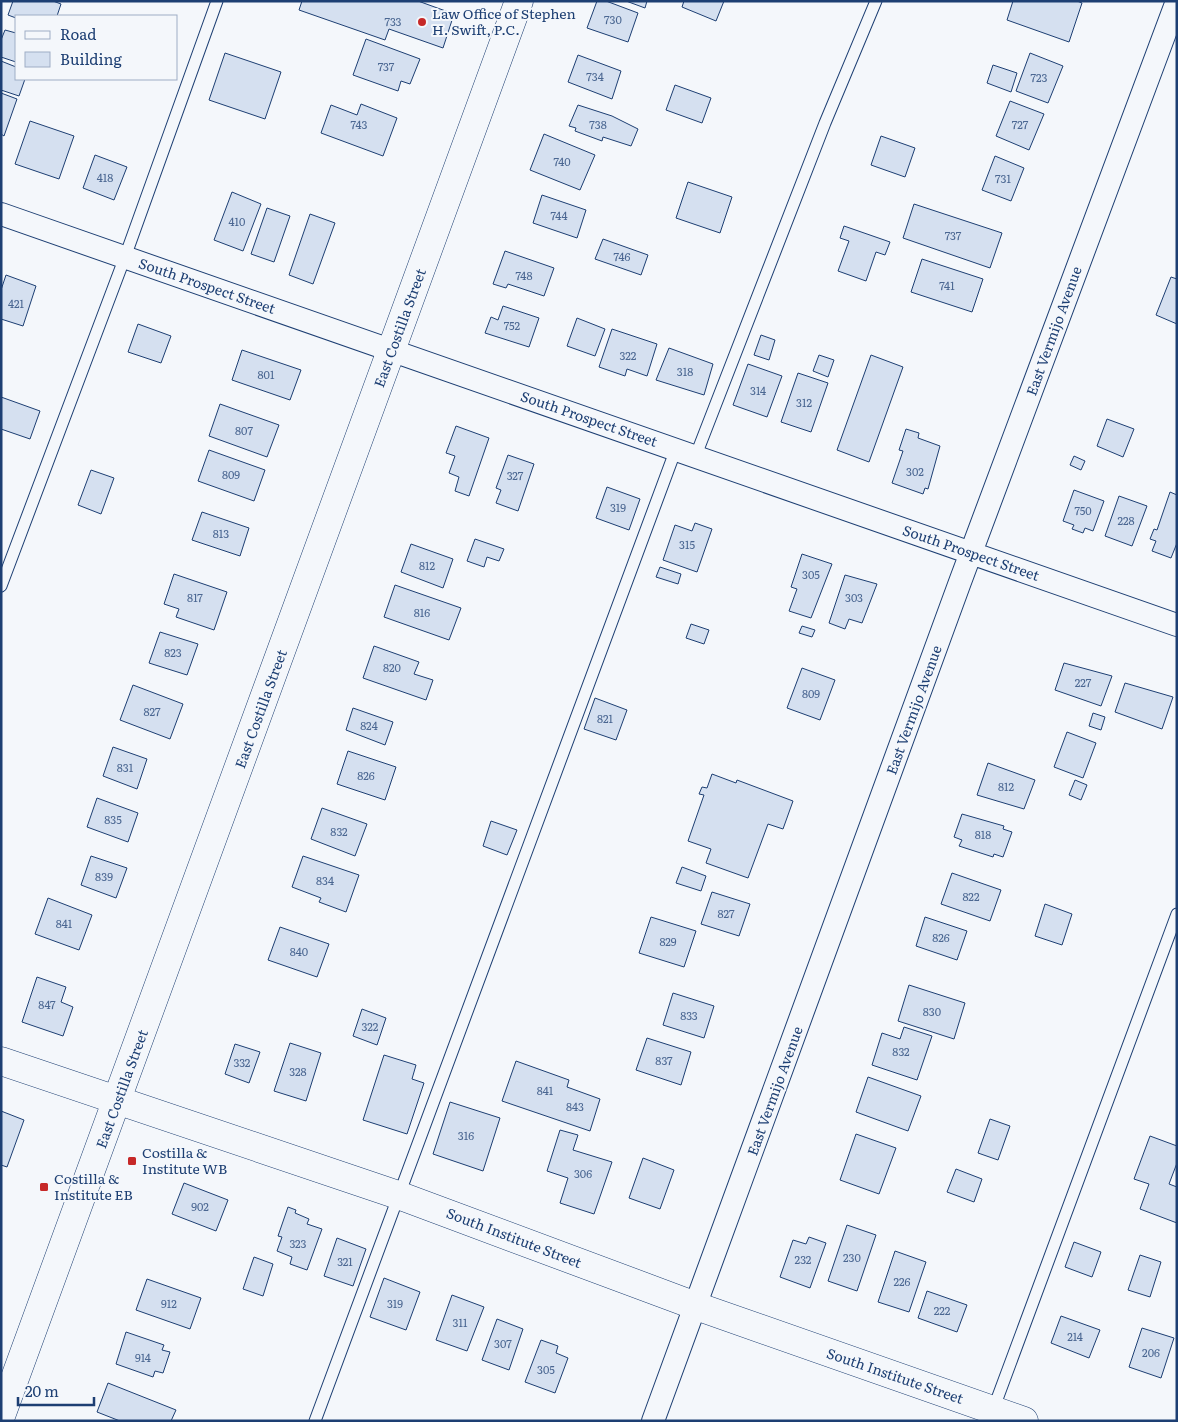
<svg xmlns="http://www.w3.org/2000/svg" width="1178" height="1422" viewBox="0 0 1178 1422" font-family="Literata,serif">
  <rect width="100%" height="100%" fill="#f4f7fb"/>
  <path fill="#d5e0f0" stroke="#1d3f73" d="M13,1h40l8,3 -4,12 -41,2 -8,-3z
    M302,1h116l36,13 -11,34 -54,-19 -4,11 -86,-30z
    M597,1h9l32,12 -10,29 -41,-14z
    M626,1h21l-2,7z
    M684,1h40l-8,20 -34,-14z
    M1013,1h64l5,2 -13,39 -62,-22z
    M5,30l11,3v29l-15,-5v-17z
    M366,39l54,20 -10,25 -9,-3 -3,10 -45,-16z
    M225,53l56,19 -16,47 -56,-19z
    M1030,53l33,13 -15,37 -32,-12z
    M578,55l43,16 -9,28 -44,-17z
    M1,61l15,6v12h9l-6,17 -18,-6z
    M993,65l24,8 -6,19 -24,-9z
    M675,85l36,13 -9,25 -36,-13z
    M1,93l16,6 -13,37 -3,-2z
    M1010,101l34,13 -15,36 -33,-14z
    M361,104l36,14 -14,38 -62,-23 10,-28 26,10z
    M578,105l34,11 26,13 -7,17 -28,-9 -1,4 -27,-10 1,-3 -7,-2z
    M30,121l44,15 -15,43 -44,-15z
    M544,134l51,21 -15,35 -50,-20z
    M881,136l34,12 -10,29 -34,-12z
    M95,155l32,12 -13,33 -31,-12z
    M995,156l29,12 -13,33 -29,-11z
    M688,182l44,15 -12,36 -44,-15z
    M232,192l29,12 -18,47 -29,-11z
    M542,195l44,15 -9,28 -44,-15z
    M914,204l88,29 -12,35 -87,-30z
    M267,208l23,8 -16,46 -23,-8z
    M310,214l25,9 -22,61 -24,-9z
    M844,226l46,16 -5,13 -9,-3 -10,29 -28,-10 11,-30 -9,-3z
    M603,239l45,16 -7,20 -46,-16z
    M505,251l49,17 -10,28 -36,-12 -2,4 -13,-4z
    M922,259l61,20 -11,33 -61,-20z
    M6,275l30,11 -13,40 -22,-7v-29z
    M1171,277l6,2v45l-21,-9z
    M503,306l36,12 -10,29 -44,-14 6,-16 7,3z
    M577,318l28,11 -10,27 -28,-10z
    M138,324l33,12 -10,27 -33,-11z
    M612,329l45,15 -10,32 -20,-7 -2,7 -26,-9z
    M761,335l14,5 -6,20 -15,-5z
    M669,348l44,16 -9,31 -48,-15z
    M242,350l59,20 -11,30 -58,-20z
    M819,355l15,5 -6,17 -15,-6z
    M871,355l32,12 -34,95 -32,-12z
    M748,364l34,12 -15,41 -34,-12z
    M798,373l30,10 -17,49 -30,-10z
    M1,397l39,14 -10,28 -29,-10z
    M220,404l59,21 -12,32 -58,-21z
    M1107,419l27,10 -11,28 -26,-11z
    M456,426l33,12 -20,58 -14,-5 4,-14 -10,-4 6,-17 -9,-3z
    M906,429l13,4 -1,5 22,8 -12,43 -3,-1 -2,6 -31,-11 11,-32 -4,-1z
    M209,450l56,20 -11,31 -56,-20z
    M508,455l26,9 -16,47 -22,-8 5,-13 -5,-2z
    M1074,456l11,5 -4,9 -11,-5z
    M91,470l23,8 -13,36 -23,-9z
    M607,487l33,12 -11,31 -33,-12z
    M1074,490l30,11 -11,30 -8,-3 -2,5 -11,-4 2,-4 -11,-4z
    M1170,492l7,3v48l-6,15 -19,-7 4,-10 -6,-2 4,-10 3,1z
    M1119,496l28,10 -15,40 -27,-10z
    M202,512l47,16 -9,28 -48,-16z
    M695,523l17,6 -15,43 -34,-12 12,-35 17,6z
    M475,539l29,10 -5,12 -12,-4 -3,10 -17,-6z
    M411,544l42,15 -10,29 -42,-16z
    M802,554l30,10 -21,54 -22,-7 8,-22 -6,-2z
    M660,567l21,7 -3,10 -22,-7z
    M174,574l53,18 -13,38 -38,-13 3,-8 -15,-5z
    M845,575l32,9 -15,39 -13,-4 -4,10 -16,-6z
    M395,585l66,23 -12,32 -65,-23z
    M691,624l18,6 -5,14 -18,-6z
    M802,626l13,4 -3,7 -13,-4z
    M160,632l38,12 -11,31 -38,-12z
    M374,646l45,16 -5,12 19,6 -7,20 -63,-22z
    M1064,663l48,13 -11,30 -46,-16z
    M802,668l33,12 -15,40 -33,-12z
    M1125,683l48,14 -11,32 -47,-17z
    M133,685l50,19 -13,35 -50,-19z
    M595,698l32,12 -11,30 -32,-11z
    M353,708l40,14 -8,23 -39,-15z
    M1093,713l12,4 -4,13 -12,-4z
    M1067,732l29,11 -13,35 -29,-11z
    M113,747l34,12 -10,30 -34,-13z
    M348,751l48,16 -11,33 -48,-16z
    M988,763l47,17 -11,29 -47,-14z
    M712,774l24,9 1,-3 56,21 -10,28 -15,-5 -20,54 -42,-15 5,-14 -23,-8 16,-46 -5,-1 3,-7 5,1z
    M1075,780l12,5 -6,15 -12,-5z
    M97,798l41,15 -10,29 -41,-15z
    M322,808l45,16 -12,32 -44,-17z
    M962,814l42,12 -1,3 9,3 -9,25 -9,-3 -1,3 -34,-11 3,-6 -8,-3z
    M491,821l26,9 -10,25 -24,-9z
    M91,856l36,12 -11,30 -35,-13z
    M303,856l56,19 -13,37 -27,-10 2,-4 -29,-11z
    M682,867l24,9 -5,15 -25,-8z
    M952,873l49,17 -11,31 -49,-17z
    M712,892l38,12 -11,32 -38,-12z
    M48,898l44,17 -13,35 -44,-16z
    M1045,904l27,10 -10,31 -27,-9z
    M651,917l45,14 -12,36 -45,-14z
    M925,917l42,14 -10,29 -41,-14z
    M280,927l49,17 -12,33 -49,-17z
    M37,977l29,10 -5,15 12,5 -10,29 -41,-14z
    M909,985l56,18 -11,36 -56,-18z
    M673,993l41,13 -10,32 -41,-13z
    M362,1009l24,9 -9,27 -24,-9z
    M904,1027l28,9 -15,44 -45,-15 10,-32 18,6z
    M647,1038l44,14 -10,33 -45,-15z
    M290,1043l31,10 -15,48 -32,-10z
    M235,1044l25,8 -11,31 -24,-9z
    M384,1055l32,10 -4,14 12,4 -17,51 -44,-14z
    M516,1061l53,19 -2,7 33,12 -10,32 -88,-30z
    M868,1077l53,19 -13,35 -52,-19z
    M450,1102l50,16 -17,53 -50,-17z
    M1,1111l23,9 -17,47 -6,-2z
    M990,1119l20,7 -12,34 -20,-7z
    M560,1130l18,5 -5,15 39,12 -18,52 -34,-11 8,-25 -21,-7z
    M856,1134l40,14 -17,46 -39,-14z
    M1150,1136l27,10v17l-8,21 8,3v36l-37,-14 9,-25 -15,-5z
    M643,1158l31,12 -14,39 -31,-11z
    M956,1169l26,10 -8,23 -27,-10z
    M184,1183l44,17 -12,31 -44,-17z
    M288,1207l8,3 -1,3 14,6 -2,5 15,5 -15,41 -17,-6 2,-7 -15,-6 5,-14 -4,-1z
    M847,1225l29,10 -19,56 -29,-10z
    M809,1237l17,6 -16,45 -30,-11 13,-37 13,4z
    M337,1238l29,11 -13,37 -29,-10z
    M1074,1242l27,10 -9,25 -27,-10z
    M895,1251l31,11 -17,50 -31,-10z
    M1140,1255l21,7 -11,35 -22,-7z
    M254,1257l19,7 -10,32 -20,-7z
    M384,1278l36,14 -14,38 -36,-13z
    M147,1279l54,19 -11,31 -54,-19z
    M927,1291l40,14 -10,27 -39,-14z
    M452,1295l32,12 -17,44 -31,-11z
    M1061,1316l39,14 -11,28 -38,-15z
    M497,1319l26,10 -14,41 -27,-10z
    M1142,1328l32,10 -13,40 -32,-11z
    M126,1332l38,13 -2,5 8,2 -7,21 -8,-2 -2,6 -37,-13z
    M541,1340l17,6 -2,7 12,5 -13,35 -30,-11z
    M108,1383l68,27 -5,11h-51l-23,-9z"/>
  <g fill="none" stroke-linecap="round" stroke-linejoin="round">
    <g stroke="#1d3f73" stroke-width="13">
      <path id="lane" d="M696,455l129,-332 51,-122
        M1,586l124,-329 92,-256
        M993,1410l184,-496
        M315,1421l361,-972"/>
    </g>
    <g stroke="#1d3f73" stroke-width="24">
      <path id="street" d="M1,214l1176,411
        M653,1421l307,-839 217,-581"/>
    </g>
    <g stroke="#1d3f73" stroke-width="29">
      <path id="secondary" d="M1,1061l397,134 298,111 328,115
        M1,1416l518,-1415"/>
    </g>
    <use href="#lane" stroke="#f4f7fb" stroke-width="11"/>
    <use href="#street" stroke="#f4f7fb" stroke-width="22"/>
    <use href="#secondary" stroke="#f4f7fb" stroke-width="28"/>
  </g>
  <g fill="#c62828" stroke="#f4f7fb" stroke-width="2">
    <circle cx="422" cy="22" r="5"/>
    <rect x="127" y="1156" width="10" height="10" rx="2.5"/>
    <rect x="39" y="1182" width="10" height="10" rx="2.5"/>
  </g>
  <g text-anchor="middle" stroke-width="4" stroke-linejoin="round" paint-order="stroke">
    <g font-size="11" fill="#4b6792">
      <text x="613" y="24">730</text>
      <text x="393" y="26">733</text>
      <text x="386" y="71">737</text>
      <text x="595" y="81">734</text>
      <text x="1039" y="82">723</text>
      <text x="359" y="129">743</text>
      <text x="598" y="129">738</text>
      <text x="1020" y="129">727</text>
      <text x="562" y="166">740</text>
      <text x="105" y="182">418</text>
      <text x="1003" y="183">731</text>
      <text x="559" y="220">744</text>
      <text x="237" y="226">410</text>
      <text x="953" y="240">737</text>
      <text x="622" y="261">746</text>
      <text x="524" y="280">748</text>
      <text x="947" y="290">741</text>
      <text x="16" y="308">421</text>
      <text x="512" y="330">752</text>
      <text x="628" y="360">322</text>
      <text x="685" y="376">318</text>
      <text x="266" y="379">801</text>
      <text x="758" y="395">314</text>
      <text x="804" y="407">312</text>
      <text x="244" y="435">807</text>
      <text x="915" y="476">302</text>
      <text x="231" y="479">809</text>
      <text x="515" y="480">327</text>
      <text x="618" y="512">319</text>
      <text x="1083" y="515">750</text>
      <text x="1126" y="525">228</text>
      <text x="221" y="538">813</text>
      <text x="687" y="549">315</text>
      <text x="427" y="570">812</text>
      <text x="811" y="579">305</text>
      <text x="195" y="602">817</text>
      <text x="854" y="602">303</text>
      <text x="422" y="617">816</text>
      <text x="173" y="657">823</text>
      <text x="392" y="672">820</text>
      <text x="1083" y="687">227</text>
      <text x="811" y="698">809</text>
      <text x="152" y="716">827</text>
      <text x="605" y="723">821</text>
      <text x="369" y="730">824</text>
      <text x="125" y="772">831</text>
      <text x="366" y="780">826</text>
      <text x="1006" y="791">812</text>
      <text x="113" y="824">835</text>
      <text x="339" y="836">832</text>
      <text x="983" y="839">818</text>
      <text x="104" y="881">839</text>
      <text x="325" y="885">834</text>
      <text x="971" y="901">822</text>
      <text x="726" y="918">827</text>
      <text x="64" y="928">841</text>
      <text x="941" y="942">826</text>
      <text x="668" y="946">829</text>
      <text x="299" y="956">840</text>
      <text x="47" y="1009">847</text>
      <text x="932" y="1016">830</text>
      <text x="689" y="1020">833</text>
      <text x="370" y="1031">322</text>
      <text x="901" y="1056">832</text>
      <text x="664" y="1065">837</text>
      <text x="242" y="1067">332</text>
      <text x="298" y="1076">328</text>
      <text x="545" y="1095">841</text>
      <text x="575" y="1111">843</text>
      <text x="466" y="1140">316</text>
      <text x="583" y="1178">306</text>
      <text x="200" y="1211">902</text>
      <text x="298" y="1248">323</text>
      <text x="852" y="1262">230</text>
      <text x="803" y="1264">232</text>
      <text x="345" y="1266">321</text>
      <text x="902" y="1286">226</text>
      <text x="169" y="1308">912</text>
      <text x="395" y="1308">319</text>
      <text x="942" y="1315">222</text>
      <text x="460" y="1327">311</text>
      <text x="1075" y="1341">214</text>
      <text x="503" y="1348">307</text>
      <text x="1151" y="1357">206</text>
      <text x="143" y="1362">914</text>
      <text x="546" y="1374">305</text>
    </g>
    <g font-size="14" fill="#1d3f73" stroke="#f4f7fb" text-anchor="start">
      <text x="432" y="19">Law Office of Stephen<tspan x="432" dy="16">H. Swift, P.C.</tspan></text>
      <text x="142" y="1158">Costilla &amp;<tspan x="142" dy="16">Institute WB</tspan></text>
      <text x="54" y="1184">Costilla &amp;<tspan x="54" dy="16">Institute EB</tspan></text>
    </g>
    <g font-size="14" fill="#1d3f73" stroke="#f4f7fb">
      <text transform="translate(207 286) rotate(19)" y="5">South Prospect Street</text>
      <text transform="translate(400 328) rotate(-70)" y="5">East Costilla Street</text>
      <text transform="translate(1054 331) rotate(-70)" y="5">East Vermijo Avenue</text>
      <text transform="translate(589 419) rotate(19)" y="5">South Prospect Street</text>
      <text transform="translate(971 553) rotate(19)" y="5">South Prospect Street</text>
      <text transform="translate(261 709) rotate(-70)" y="5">East Costilla Street</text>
      <text transform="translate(914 710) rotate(-70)" y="5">East Vermijo Avenue</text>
      <text transform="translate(122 1089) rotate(-70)" y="5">East Costilla Street</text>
      <text transform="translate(775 1091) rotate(-70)" y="5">East Vermijo Avenue</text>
      <text transform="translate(514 1238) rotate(21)" y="5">South Institute Street</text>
      <text transform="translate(895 1376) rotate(19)" y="5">South Institute Street</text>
    </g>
  </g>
  <rect width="1178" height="1422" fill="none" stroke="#1d3f73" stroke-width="5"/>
  <rect x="15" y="15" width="162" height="65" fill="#f4f7fb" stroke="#9eadc5"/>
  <rect x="25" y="31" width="25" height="8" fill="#f4f7fb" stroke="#9eadc5"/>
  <text x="60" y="40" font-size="15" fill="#1d3f73">Road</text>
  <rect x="25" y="52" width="25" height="15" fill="#d5e0f0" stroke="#9eadc5"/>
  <text x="60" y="65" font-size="15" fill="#1d3f73">Building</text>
  <path d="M18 1397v8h76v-8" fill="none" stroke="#1d3f73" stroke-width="2.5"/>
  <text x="25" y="1397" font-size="15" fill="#1d3f73" stroke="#f4f7fb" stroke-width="4" paint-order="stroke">20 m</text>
</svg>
